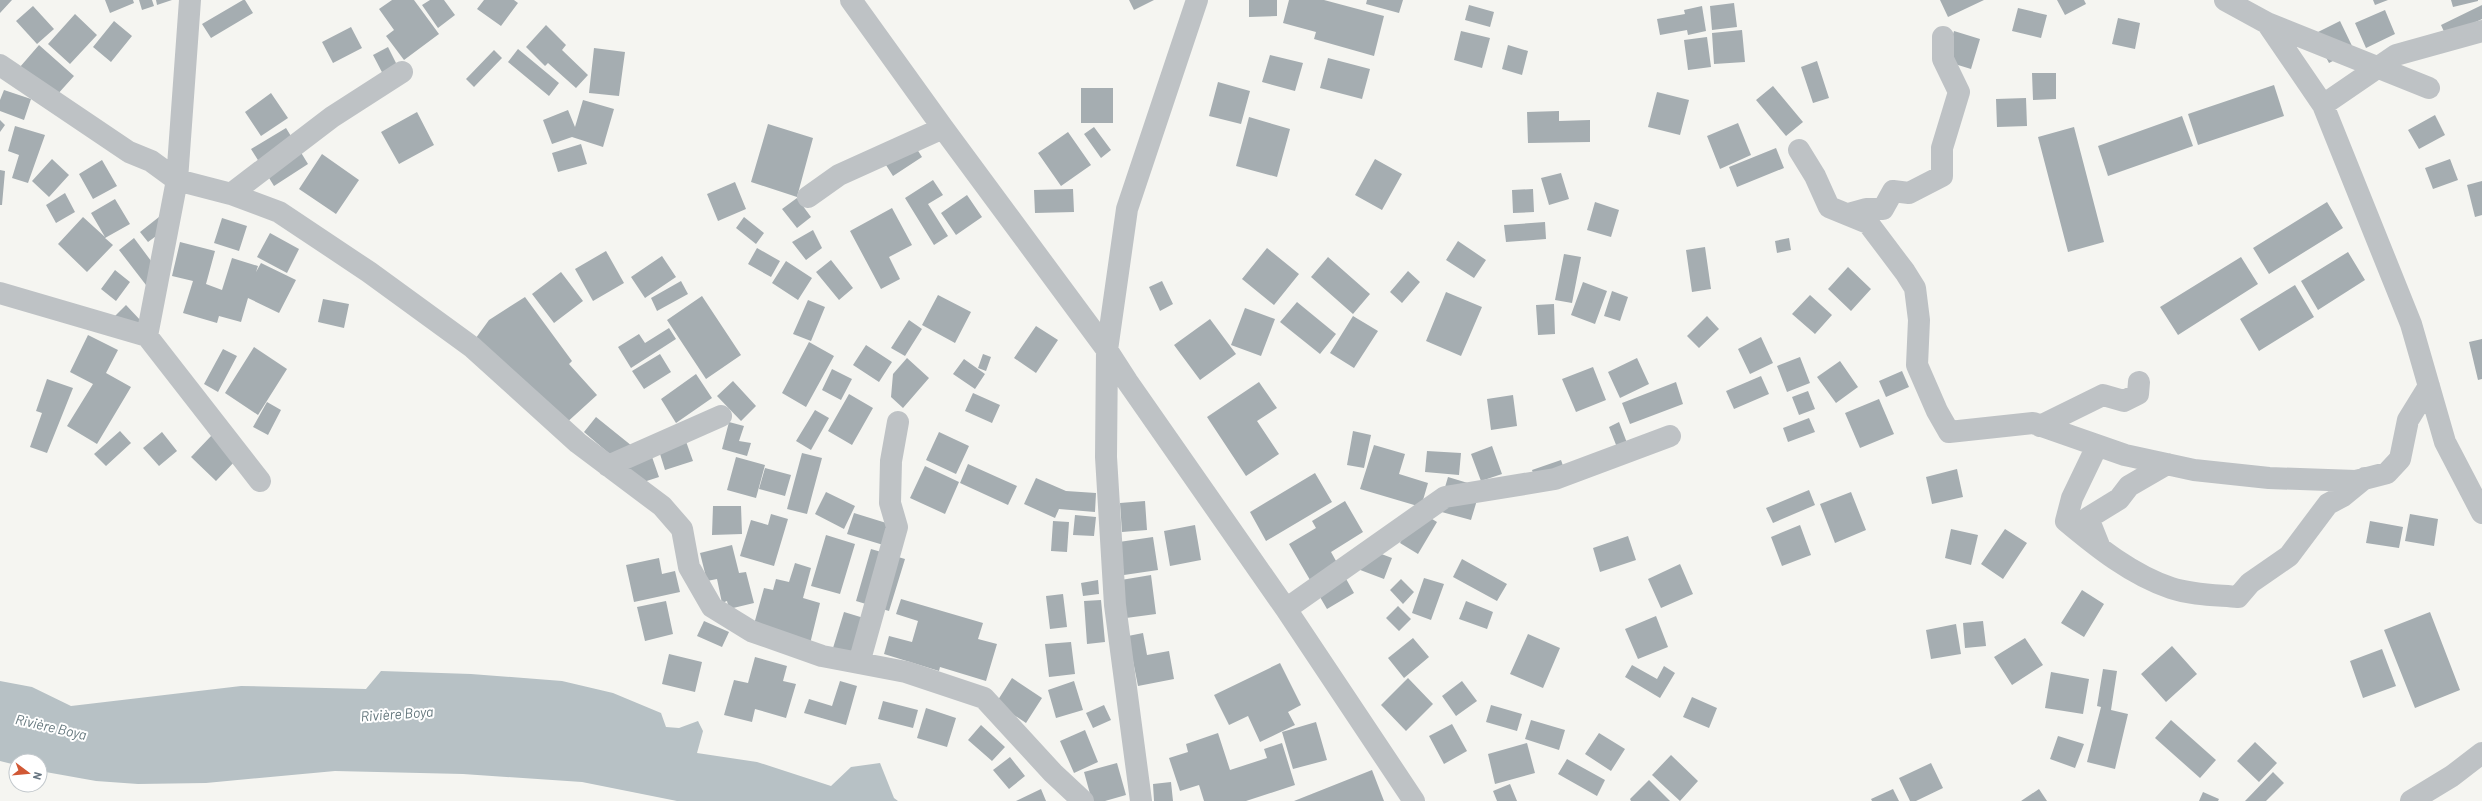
<svg xmlns="http://www.w3.org/2000/svg" width="2482" height="801" viewBox="0 0 2482 801" font-family="Barlow,sans-serif">
  <rect width="100%" height="100%" fill="#f5f5f1"/>
  <path fill="#b7c1c5" d="M381,671l90,3 91,7 51,12 48,20 5,14 13,1 19,-7 5,10 -6,22 60,9 74,24 20,-19 29,-4 14,35 4,3h-221l-95,-19 -119,-8 -128,-3 -129,12 -68,1 -42,-3 -56,-10v-10h-24v4l-16,-4v-80l32,6 39,19 170,-20 125,3z"/>
  <path fill="#a5adb1" d="M0,0h12l-12,13z
    M105,0h28l1,3 -24,10z
    M139,0h13l2,6 -12,4z
    M156,0h16l-15,5z
    M243,0h2l8,13 -42,25 -9,-14z
    M392,0h22l25,34 -35,26 -18,-24 8,-6 -15,-21z
    M430,0h14l11,15 -17,13 -16,-23z
    M484,0h30l4,3 -17,23 -24,-17z
    M1129,0h25l-20,10z
    M1249,0h28v16l-28,1z
    M1289,0h35l60,16 -10,40 -60,-17 2,-7 -33,-9z
    M1367,0h36l-4,13 -33,-9z
    M1940,0h44l-36,17z
    M2057,0h27l2,4 -21,11z
    M2373,0h15l-13,5z
    M2451,0h27v1l-25,6z
    M1734,3l3,24 -25,3 -2,-24z
    M1469,5l25,7 -4,15 -25,-7z
    M2482,5v14l-36,17 -5,-11z
    M33,6l21,23 -17,15 -21,-23z
    M1702,6l4,25 -18,4 -1,-5 -27,5 -3,-16 28,-5 -1,-4z
    M2018,8l29,7 -6,23 -29,-7z
    M2385,10l10,24 -29,14 -11,-25z
    M75,14l22,21 -27,29 -22,-20z
    M2118,18l22,5 -5,26 -23,-5z
    M114,21l18,15 -21,26 -18,-15z
    M2340,21l14,29 -25,13 -15,-29z
    M546,25l20,20 -4,5 26,25 -12,13 -28,-25 -3,3 -19,-19z
    M351,27l11,21 -29,15 -11,-21z
    M1742,30l3,32 -31,2 -2,-31z
    M1461,31l29,7 -8,30 -28,-8z
    M1954,31l26,8 -9,30 -26,-8z
    M1707,37l4,30 -23,3 -4,-30z
    M39,45l35,31 -27,30 -34,-31z
    M1508,45l20,6 -6,24 -20,-6z
    M388,47l12,24 -15,7 -12,-23z
    M594,48l31,4 -6,44 -30,-3z
    M518,49l41,34 -10,13 -41,-34z
    M494,50l8,8 -28,29 -8,-8z
    M1270,55l33,8 -8,28 -33,-9z
    M1328,58l42,11 -8,30 -42,-11z
    M1817,61l12,37 -16,5 -12,-36z
    M2032,73h24v26l-23,1z
    M1218,82l32,9 -9,33 -32,-8z
    M2274,85l10,31 -86,29 -10,-31z
    M1773,86l30,36 -17,14 -30,-36z
    M1081,88h32v35h-32z
    M4,90l27,9 -7,21 -24,-9v-11z
    M1657,92l32,8 -9,35 -32,-8z
    M271,93l17,25 -27,18 -16,-24z
    M2026,98l1,28 -30,1 -1,-28z
    M583,100l31,9 -11,38 -31,-10 -20,7 -9,-24 25,-10 7,17z
    M1559,111v10l31,-1v22l-62,1 -1,-31z
    M417,112l17,33 -35,19 -18,-32z
    M2435,115l10,20 -26,14 -11,-19z
    M2182,116l11,30 -85,30 -10,-30z
    M1249,117l41,12 -13,48 -41,-11z
    M0,120l5,5 -5,7z
    M1738,123l13,32 -31,14 -13,-33z
    M768,124l45,14 -16,59 -46,-15z
    M15,126l30,9 -17,48 -16,-5 7,-23 -11,-4z
    M1094,127l17,23 -10,8 -17,-24z
    M2074,127l30,115 -36,10 -30,-115z
    M286,128l22,36 -34,22 -23,-37z
    M1068,132l23,33 -30,21 -23,-33z
    M913,143l9,14 -29,19 -9,-14z
    M581,144l6,20 -29,8 -6,-19z
    M1776,148l8,20 -47,19 -8,-20z
    M322,154l37,26 -23,34 -37,-25z
    M52,159l17,16 -20,22 -17,-16z
    M1375,159l27,15 -20,36 -27,-15z
    M2450,159l8,21 -25,9 -8,-21z
    M102,160l15,26 -24,13 -14,-25z
    M0,170l5,1 -3,34h-2z
    M1561,173l8,26 -20,6 -8,-27z
    M933,180l10,15 -15,9 20,32 -14,9 -29,-47z
    M2482,181v34l-7,2 -8,-32z
    M735,182l11,27 -28,12 -11,-27z
    M1073,189l1,23 -39,1 -1,-23z
    M1533,189l1,23 -21,1 -1,-23z
    M65,193l10,19 -19,11 -10,-18z
    M967,195l15,22 -26,18 -15,-22z
    M797,198l14,19 -14,11 -15,-19z
    M115,199l15,25 -25,14 8,7 -26,27 -29,-28 25,-27 22,20 -14,-24z
    M1595,202l24,8 -8,27 -24,-7z
    M2327,202l16,26 -74,46 -16,-26z
    M892,208l20,37 -23,12 11,22 -19,10 -31,-58z
    M159,217l8,11 -19,14 -8,-10z
    M744,217l20,16 -8,11 -20,-16z
    M222,218l25,8 -8,25 -25,-8z
    M1545,222l1,17 -40,3 -2,-17z
    M813,230l9,18 -16,12 -14,-18z
    M270,233l29,16 -12,24 -30,-16z
    M134,238l26,35 -14,12 -27,-35z
    M1789,238l2,12 -14,3 -2,-12z
    M1458,241l28,19 -12,18 -28,-18z
    M180,242l35,9 -9,33 16,6 10,-32 26,8 -2,6 5,-9 35,17 -17,33 -31,-15 -7,24 -22,-6 -2,7 -34,-10 10,-32 -21,-5z
    M1705,247l6,42 -19,3 -6,-42z
    M757,248l23,13 -9,16 -23,-13z
    M1267,248l32,26 -25,31 -32,-26z
    M606,251l18,32 -31,18 -18,-32z
    M2348,252l17,28 -47,30 -17,-29z
    M1564,254l17,3 -9,46 -17,-3z
    M662,256l14,21 -31,21 -14,-21z
    M1328,257l42,37 -17,20 -42,-37z
    M2241,257l17,27 -80,51 -18,-28z
    M831,260l22,28 -14,12 -23,-28z
    M786,261l26,17 -14,22 -26,-17z
    M1848,267l23,22 -20,22 -23,-22z
    M115,270l15,12 -14,19 -15,-12z
    M1408,271l12,11 -18,21 -12,-11z
    M561,272l22,29 -29,22 -22,-29z
    M681,281l7,13 -31,17 -6,-13z
    M1162,281l11,23 -13,7 -11,-24z
    M1583,282l24,9 -12,33 -24,-9z
    M2295,285l19,32 -55,34 -19,-32z
    M1612,291l16,6 -8,24 -16,-5z
    M1446,292l36,15 -21,49 -35,-15z
    M938,295l33,17 -16,31 -33,-18z
    M1810,295l22,20 -17,19 -23,-20z
    M702,296l39,59 -35,24 -39,-59z
    M525,297l47,64 -3,3 28,31 -33,30 -91,-83 16,-22z
    M323,299l26,5 -5,24 -26,-6z
    M808,300l17,7 -14,34 -18,-7z
    M1297,302l39,32 -16,20 -40,-32z
    M1554,304l1,30 -17,1 -2,-30z
    M126,305l16,17 -17,18 -17,-17z
    M1245,308l30,11 -14,37 -30,-11z
    M1353,316l25,15 -24,37 -24,-15z
    M1707,316l12,13 -20,19 -12,-12z
    M1210,319l26,35 -36,26 -26,-35z
    M909,320l13,9 -17,27 -14,-8z
    M1036,326l22,14 -22,33 -22,-15z
    M669,328l7,11 -45,29 -13,-21 21,-13 6,9z
    M88,335l30,15 -12,23 25,14 -34,57 -30,-18 26,-42 -23,-12z
    M1761,337l12,26 -23,11 -12,-25z
    M2482,339v40l-4,1 -9,-38z
    M809,342l25,14 -28,51 -24,-14z
    M866,345l26,17 -13,20 -26,-17z
    M254,347l33,22 -29,46 -33,-22z
    M223,349l14,7 -19,36 -14,-8z
    M660,354l11,18 -27,17 -12,-18z
    M983,354l8,3 -5,14 -8,-3z
    M1800,357l10,26 -23,9 -10,-26z
    M907,358l22,20 -26,30 -12,-11 2,-23z
    M1637,358l12,26 -29,14 -12,-26z
    M964,359l21,15 -10,15 -22,-15z
    M1840,361l18,26 -22,16 -19,-26z
    M1593,367l13,33 -30,12 -14,-33z
    M832,369l20,10 -11,21 -19,-10z
    M1902,371l7,16 -23,10 -7,-16z
    M696,374l16,24 -36,25 -15,-24z
    M1761,376l8,18 -35,15 -8,-18z
    M47,379l26,9 -26,65 -17,-6 12,-34 -6,-2z
    M733,381l23,25 -15,15 -24,-25z
    M1259,382l18,26 -20,13 22,33 -33,22 -39,-59z
    M1676,382l7,22 -53,20 -8,-21z
    M1808,391l7,18 -16,6 -7,-18z
    M973,393l27,12 -8,18 -27,-12z
    M849,394l24,14 -21,37 -24,-14z
    M1513,395l4,31 -26,4 -4,-31z
    M1879,399l15,35 -34,14 -15,-35z
    M267,402l14,8 -13,25 -15,-8z
    M815,410l14,8 -18,32 -15,-9z
    M596,417l36,29 -13,16 -35,-30z
    M1809,418l6,14 -27,10 -5,-14z
    M729,422l15,4 -5,15 12,2 -4,13 -25,-7z
    M1619,422l13,34 -10,4 -13,-33z
    M120,431l11,12 -25,23 -12,-12z
    M1353,431l18,4 -7,33 -17,-3z
    M162,432l15,19 -18,15 -16,-18z
    M939,432l30,14 -13,28 -30,-14z
    M683,433l10,28 -28,9 -9,-29z
    M212,435l25,24 -21,22 -25,-24z
    M1374,445l31,9 -6,20 29,9 -7,24 -61,-18z
    M1492,446l10,28 -21,7 -10,-27z
    M1427,451l34,2 -2,22 -34,-3z
    M802,453l20,5 -15,56 -20,-5z
    M651,454l8,23 -31,10 -7,-23z
    M736,457l29,8 -9,33 -29,-8z
    M1561,460l7,20 -29,11 -7,-21z
    M968,464l49,22 -9,19 -48,-22z
    M925,466l34,16 -14,32 -35,-16z
    M765,468l26,7 -6,21 -26,-7z
    M1957,469l6,28 -31,7 -6,-27z
    M1315,473l17,29 -66,39 -16,-29z
    M1448,477l33,10 -10,33 -33,-9z
    M1036,478l30,13 30,2 -1,19 -36,-3 -4,9 -31,-14z
    M1809,490l6,15 -42,18 -7,-15z
    M826,492l29,14 -11,23 -29,-15z
    M1851,492l15,38 -31,13 -15,-39z
    M1145,501l2,29 -25,2 -2,-29z
    M1345,501l18,31 -32,20 23,41 -27,16 -38,-65 27,-16 -4,-7z
    M713,506h28l1,28 -30,1z
    M1419,511l18,11 -19,32 -18,-11z
    M854,513l42,13 -6,21 -43,-13z
    M771,514l17,5 -14,47 -34,-10 11,-36 17,5z
    M2410,514l28,5 -4,27 -29,-5z
    M1075,515l21,2 -2,19 -21,-1z
    M1053,521l16,1 -2,30 -16,-1z
    M2370,521l33,6 -4,21 -33,-5z
    M1195,525l6,35 -31,6 -6,-35z
    M1800,525l11,30 -29,11 -11,-29z
    M1951,529l27,6 -7,30 -26,-7z
    M2005,529l22,14 -24,36 -22,-15z
    M826,535l29,9 -15,50 -29,-8z
    M1628,536l8,24 -36,12 -7,-24z
    M1153,537l5,33 -34,5 -5,-33z
    M732,545l7,28 7,-1 8,31 -25,6 -2,-8 -5,2 -5,-24 -10,2 -7,-28z
    M1363,547l29,11 -8,21 -29,-11z
    M871,549l34,10 -16,52 -33,-10z
    M659,558l3,16 13,-3 5,21 -46,10 -8,-37z
    M1462,559l45,25 -10,17 -44,-24z
    M795,563l16,5 -8,30 17,5 -11,45 -56,-20 11,-40 9,2 3,-11 13,3z
    M1680,564l13,30 -32,14 -13,-29z
    M1151,575l5,39 -30,4 -5,-38z
    M1424,578l20,6 -13,36 -19,-7z
    M1401,579l13,13 -11,12 -13,-14z
    M1098,580l1,14 -16,2 -2,-13z
    M2082,590l22,14 -20,33 -23,-14z
    M1063,594l4,33 -17,2 -4,-33z
    M901,599l82,24 -5,16 19,5 -11,37 -46,-14 -1,4 -55,-17 5,-18 23,6 6,-21 -22,-7z
    M1101,600l4,42 -18,2 -3,-43z
    M666,601l7,33 -28,7 -8,-34z
    M1466,601l27,11 -6,17 -28,-10z
    M1398,606l13,13 -12,12 -13,-13z
    M844,612l33,10 -11,36 -33,-10z
    M2430,612l30,78 -45,18 -31,-78z
    M1656,616l12,31 -30,12 -13,-30z
    M704,621l25,11 -7,15 -25,-11z
    M1983,621l3,25 -21,2 -2,-25z
    M1956,624l5,30 -30,5 -5,-29z
    M1143,633l4,22 22,-4 5,28 -36,7 -10,-50z
    M1528,634l32,14 -17,40 -33,-14z
    M1413,638l16,19 -25,21 -16,-20z
    M2025,638l18,27 -31,20 -18,-28z
    M1071,642l4,32 -26,3 -4,-33z
    M2172,646l25,28 -31,28 -25,-28z
    M2382,649l14,37 -33,12 -13,-37z
    M669,654l33,8 -7,30 -33,-8z
    M755,657l32,9 -4,15 13,3 -10,34 -31,-9 -3,13 -28,-7 10,-35 14,3z
    M1280,663l21,42 -13,7 7,13 -35,17 -12,-26 -19,9 -15,-30z
    M1632,665l25,14 7,-13 11,7 -15,25 -35,-21z
    M2103,669l14,2 -6,39 17,4 -13,55 -28,-7 14,-55 -4,-1z
    M2051,672l38,7 -6,35 -38,-6z
    M1012,678l30,20 -16,25 -30,-20z
    M1408,678l25,26 -27,27 -25,-26z
    M840,681l17,5 -11,39 -42,-12 5,-14 23,7z
    M1074,681l9,29 -27,8 -8,-28z
    M1462,681l15,20 -21,15 -14,-20z
    M1692,697l25,11 -8,20 -26,-11z
    M883,701l35,9 -5,18 -35,-9z
    M1104,705l7,15 -18,8 -7,-15z
    M1491,705l31,9 -5,17 -31,-9z
    M926,708l30,10 -9,29 -30,-9z
    M1531,720l34,10 -6,20 -34,-11z
    M2171,720l45,40 -16,18 -45,-40z
    M1316,722l11,38 -34,9 -11,-37z
    M1452,724l15,27 -23,13 -15,-28z
    M981,725l24,22 -13,14 -24,-21z
    M1085,730l13,32 -24,11 -14,-32z
    M1218,733l12,37 37,-12 -3,-9 18,-6 13,42 -49,16h-42l-5,-16 -19,6 -11,-33 19,-6 -2,-8z
    M1599,733l26,16 -14,22 -26,-17z
    M2058,736l26,8 -9,24 -25,-9z
    M2255,742l22,21 -18,19 -22,-21z
    M1527,743l8,30 -40,11 -7,-30z
    M1671,755l27,26 -18,20 -28,-26z
    M1010,757l15,19 -16,13 -16,-19z
    M1567,759l38,21 -8,16 -39,-22z
    M1117,763l9,32 -21,6h-13l-8,-29z
    M1931,763l12,25 -27,13h-6l-11,-23z
    M1372,770l12,31h-90z
    M2273,772l11,11 -18,18h-21z
    M1649,780l21,21h-39l-1,-2z
    M1171,782l2,19h-19l-1,-17z
    M1510,784l7,17h-20l-4,-10z
    M1041,789l5,12h-30z
    M1893,789l6,12h-27l-1,-2z
    M2039,789l8,12h-26z
    M2203,792l16,7 -1,2h-19z"/>
  <g fill="none" stroke-linecap="round" stroke-linejoin="round">
    <path stroke="#bec2c5" stroke-width="22" d="M851,0l92,128 164,222 20,31 159,228 128,192
      M2225,0l42,23 56,82 88,219 34,118 37,71
      M2267,23l162,65
      M0,65l129,87 22,9 26,19 54,14 48,18 90,60 103,75 106,96 84,63 20,23 7,38 23,40 39,24 71,25 84,16 78,26 69,75 30,28
      M2323,105l73,-50 86,-24
      M1799,150l16,26 14,31 39,16 37,49 10,16 4,32 -2,45 20,46 12,21 84,-9 92,32 69,15 75,8 87,3 31,-8 13,-14 8,-39 21,-34
      M231,194l101,-77 70,-45
      M808,197l31,-22 104,-47
      M1848,214l18,-5h17l10,-18 16,2 33,-17v-28l17,-56 -16,-33v-22
      M0,293l147,43 30,-156 13,-180
      M147,336l113,145
      M2040,426l63,-31 21,6 14,-7 1,-12
      M2097,446l-25,52 -6,23c31,26 66,54 105,67 21,7 45,7 67,9l12,-14 39,-27 39,-52 15,-8 22,-18
      M608,466l113,-50
      M2100,548l-12,-30 31,-19 10,-13 38,-22
      M1286,609l159,-112 110,-18 115,-43
      M859,663l38,-136 -7,-24 1,-42 7,-39
      M1141,801l-26,-196 -9,-148 1,-107 20,-141 70,-209
      M2411,801l41,-25 30,-23"/>
  </g>
  <g text-anchor="middle" stroke-width="4" stroke-linejoin="round" paint-order="stroke">
    <g font-size="14" font-style="italic" fill="#63767c" stroke="#fff">
      <text transform="translate(397 714) rotate(-4)" y="5">Rivière Boya</text>
      <text transform="translate(51 727) rotate(13)" y="5">Rivière Boya</text>
    </g>
  </g>
  <g transform="translate(28 773) rotate(106)"><circle r="19" fill="#ffffff" stroke="#c2c8cc"/>
  <path d="M0-3L7 15L0 10L-7 15Z" fill="#d15835"/>
  <text y="-6" font-size="11" font-weight="bold" text-anchor="middle" fill="#677580">N</text>
  </g>
</svg>
